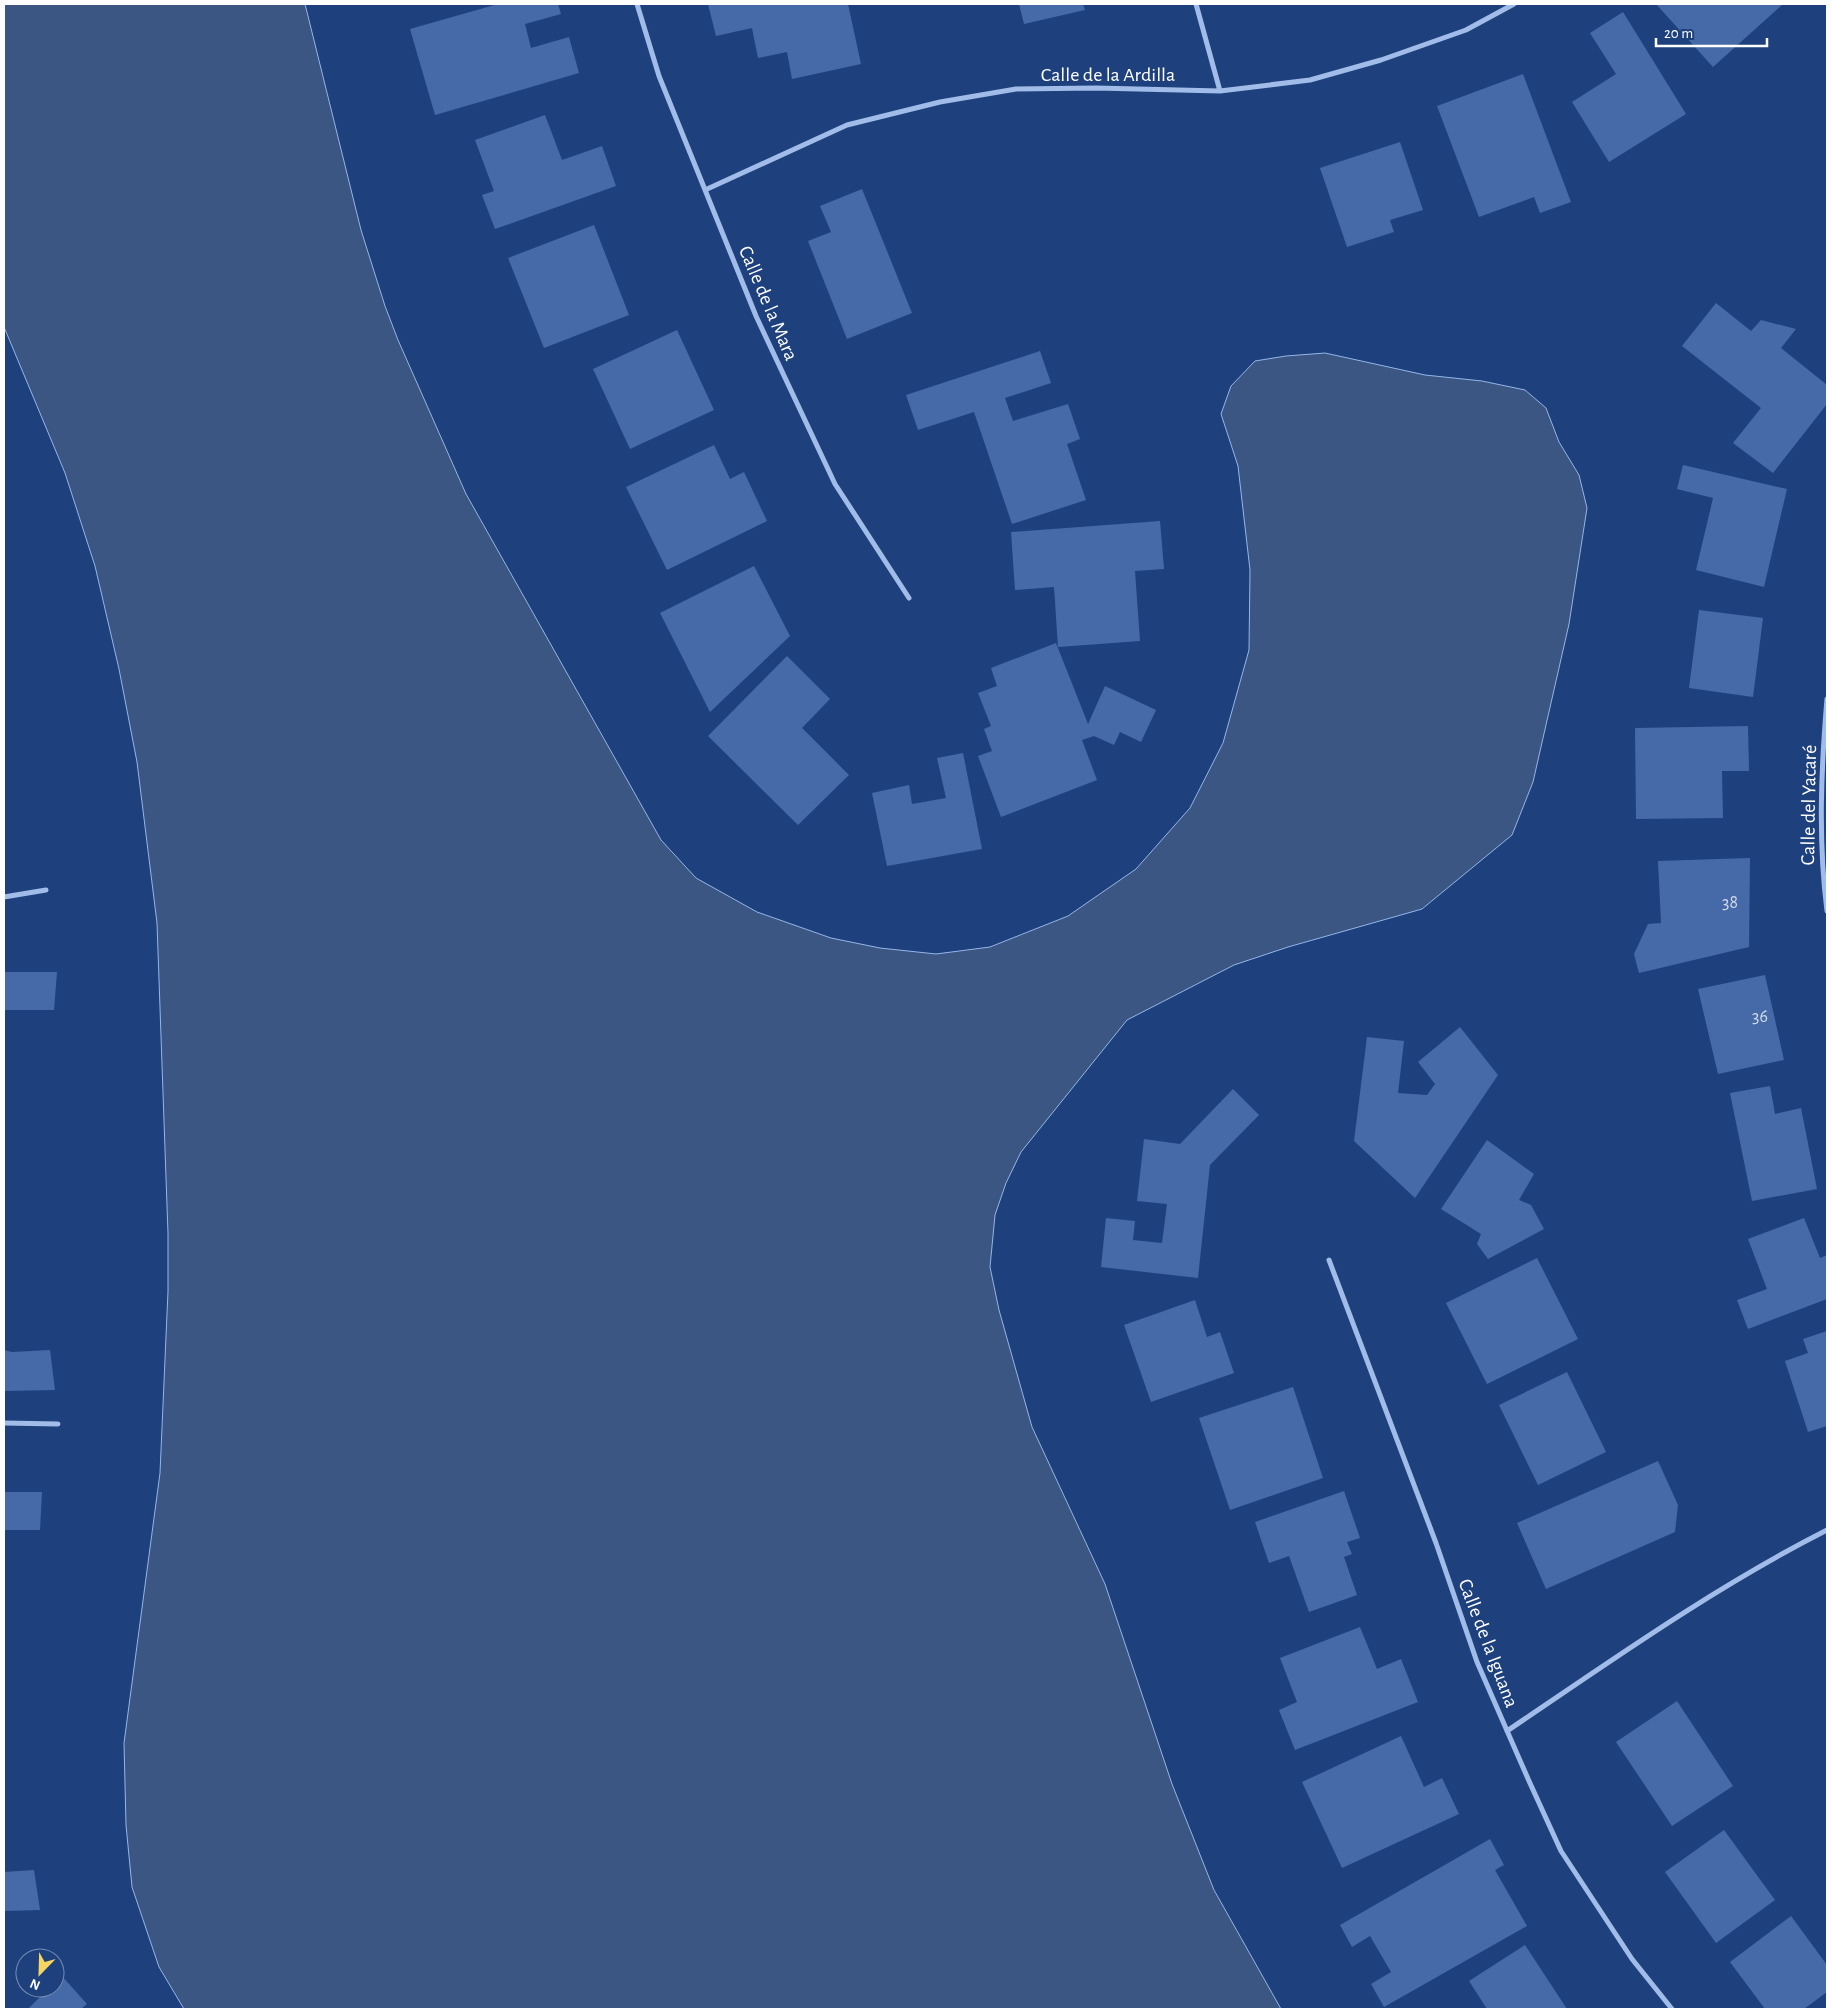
<svg xmlns="http://www.w3.org/2000/svg" width="1831" height="2013" viewBox="0 0 1831 2013" font-family="'Alegreya Sans',sans-serif">
  <rect width="100%" height="100%" fill="#1e417e"/>
  <path fill="#3c5683" stroke="#94b6e9" d="M4,4h301l56,226 24,76 13,34 68,154 195,346 35,38 61,34 74,26 49,10 56,6 54,-7 78,-31 68,-47 54,-61 33,-65 26,-93 1,-80 -12,-104 -17,-52 10,-28 24,-25 31,-5 39,-3 100,22 57,6 43,9 21,18 13,34 20,33 8,33 -18,116 -36,158 -21,53 -90,74 -134,38 -54,18 -107,55 -106,132 -15,31 -11,32 -5,52 9,43 33,117 73,157 67,200 42,106 67,119h-1097l-25,-42 -27,-80 -6,-62 -2,-82 36,-270 8,-182v-57l-11,-311 -20,-161 -18,-93 -24,-103 -30,-93 -61,-146z"/>
  <path fill="#466aa7" d="M498,4h60l3,10 -36,10 6,24 38,-11 10,36 -144,42 -25,-86z
    M708,4h140l13,60 -69,15 -5,-27 -29,6 -6,-30 -36,8z
    M1019,4h64l2,6 -61,14z
    M1656,4h127l-70,63z
    M1623,12l63,102 -77,48 -37,-60 44,-28 -26,-41z
    M1523,74l48,128 -31,11 -6,-16 -55,20 -42,-111z
    M545,115l17,45 40,-14 14,40 -121,43 -13,-34 12,-4 -19,-51z
    M1400,142l23,68 -33,10 4,12 -47,15 -27,-79z
    M862,189l50,124 -65,26 -39,-98 23,-9 -11,-26z
    M594,225l35,90 -85,33 -36,-90z
    M1716,303l35,28 10,-11 35,9 -15,19 46,37v19l-54,69 -40,-30 28,-35 -79,-62z
    M677,330l37,80 -84,39 -37,-80z
    M1040,351l11,32 -46,15 8,23 55,-17 12,35 -13,5 19,56 -74,24 -38,-112 -56,18 -12,-35z
    M714,445l16,34 14,-7 23,49 -100,49 -41,-83z
    M1683,465l104,24 -23,98 -68,-17 17,-72 -36,-9z
    M1160,521l4,48 -29,2 5,70 -82,6 -4,-60 -39,3 -4,-58z
    M754,566l36,70 -80,76 -50,-99z
    M1699,610l64,8 -10,79 -64,-9z
    M1056,643l32,81 17,-38 51,24 -15,32 -21,-10 -6,13 -20,-9 -12,4 15,40 -96,37 -23,-61 14,-5 -8,-22 7,-3 -13,-33 19,-7 -6,-18z
    M787,656l43,43 -28,29 47,47 -51,50 -90,-89z
    M1748,726l1,45h-27l1,47 -87,1 -1,-91z
    M963,753l19,96 -95,17 -15,-73 37,-8 3,19 34,-6 -9,-40z
    M1750,858l-1,89 -110,26 -5,-19 14,-30 13,-1 -3,-62z
    M4,972h53l-3,38h-50z
    M1765,975l19,85 -66,14 -20,-85z
    M1460,1027l38,48 -83,123 -61,-57 13,-104 37,4 -6,52 29,2 8,-11 -17,-22z
    M1770,1086l5,28 26,-6 16,81 -65,12 -22,-108z
    M1233,1089l26,26 -49,50 -12,113 -97,-11 5,-49 29,3 -2,19 29,3 5,-39 -30,-3 7,-62 36,5z
    M1487,1140l47,34 -15,26 12,5 13,24 -56,30 -11,-15 4,-10 -40,-25z
    M1804,1218l16,40 7,-3v44l-79,30 -11,-29 30,-11 -19,-50z
    M1537,1258l41,81 -91,45 -41,-81z
    M1195,1300l12,37 13,-5 14,41 -83,29 -27,-77z
    M1827,1331v95l-19,6 -23,-71 23,-8 -5,-14z
    M4,1350l8,2 38,-2 5,40 -51,1z
    M1567,1372l39,80 -68,33 -39,-80z
    M1293,1387l30,91 -93,32 -31,-92z
    M1658,1461l20,44 -3,27 -129,57 -29,-66z
    M1344,1491l16,47 -13,4 5,12 -8,3 13,38 -48,17 -20,-56 -20,7 -14,-41z
    M4,1492h38l-2,38h-36z
    M1360,1627l17,42 24,-10 17,43 -123,48 -16,-40 18,-8 -17,-44z
    M1677,1701l56,85 -61,40 -56,-84z
    M1401,1736l23,51 18,-9 17,36 -117,54 -40,-86z
    M1724,1830l51,70 -59,43 -51,-71z
    M1490,1839l14,26 -9,5 32,56 -143,81 -13,-23 20,-12 -21,-36 -18,11 -12,-22z
    M34,1870l6,40 -36,1v-39z
    M1791,1916l36,49v27l-23,17h-39l-35,-47z
    M1525,1945l42,64h-80l-18,-28z
    M61,1975l26,29 -6,5h-53l21,-21h6v-7z"/>
  <g fill="none" stroke-linecap="round" stroke-linejoin="round">
    <path stroke="#a1bce8" stroke-width="5" d="M637,4l22,72 97,240 79,168 74,114
      M1196,4l24,87
      M705,190l142,-65 93,-23 76,-13 80,-1 124,3 90,-11 71,-20 85,-30 48,-26
      M1827,699c-6,71 -9,141 0,212
      M4,897l42,-7
      M1329,1260l107,283 41,119 52,119 32,70 71,108 40,50
      M4,1423l54,1
      M1507,1731c105,-71 208,-144 320,-201"/>
  </g>
  <g text-anchor="middle" stroke-width="4" stroke-linejoin="round" paint-order="stroke">
    <g font-size="18" fill="#d1dae9">
      <text x="1730" y="908">38</text>
      <text x="1760" y="1022">36</text>
    </g>
    <g font-size="20" fill="#fff" stroke="#1e417e">
      <text x="1108" y="81">Calle de la Ardilla</text>
      <text transform="translate(769 303) rotate(67)" y="7">Calle de la Mara</text>
      <text transform="translate(1808 805) rotate(-89)" y="7">Calle del Yacaré</text>
      <text transform="translate(1489 1643) rotate(69)" y="7">Calle de la Iguana</text>
    </g>
  </g>
  <rect width="1831" height="2013" fill="none" stroke="#ffffff" stroke-width="10"/>
  <g transform="translate(40 1973) rotate(203)"><circle r="24" fill="#1e417e" stroke="#788db2"/>
  <path d="M0-4L9 19L0 12L-9 19Z" fill="#f7d660"/>
  <text y="-8" font-size="14" font-weight="bold" text-anchor="middle" fill="#ffffff">N</text>
  </g>
  <path d="M1656 38v8h111v-8" fill="none" stroke="#ffffff" stroke-width="2.5"/>
  <text x="1664" y="38" font-size="15" fill="#ffffff" stroke="#1e417e" stroke-width="4" paint-order="stroke">20 m</text>
</svg>
